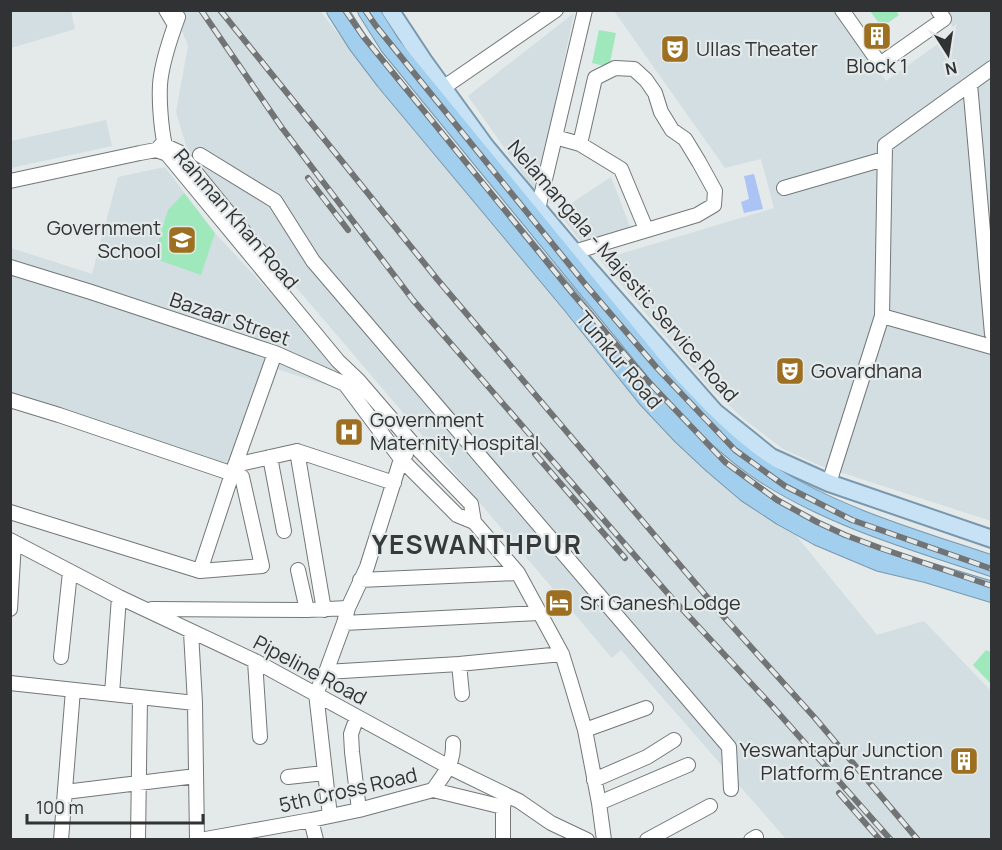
<svg xmlns="http://www.w3.org/2000/svg" width="1002" height="850" viewBox="0 0 1002 850" font-family="Manrope,sans-serif">
  <rect width="100%" height="100%" fill="#e4e9ea"/>
  <path fill="#d2dee1" d="M11,10l60,1 4,18 -64,19z
    M174,11h146l91,114 253,301 71,70 60,38 82,101 47,-14 67,70v148h-205l-165,-189 -9,8 -420,-493 -16,-53 12,-66z
    M614,11h221l51,70 70,-50 -14,-20h49v510l-170,-55 -38,-17 -38,-29 -36,-33 -109,-127 174,-52 -13,-49 -36,9z
    M574,13l-38,180 -68,-97z
    M106,120l6,26 -101,22v-27z
    M165,167l50,66 123,133 -8,20 -53,-17 -9,-6 -37,105 -220,-72v-148l81,26 26,-97z
    M611,177l19,50 -47,18 -25,-33z"/>
  <path fill="#9ee8bb" d="M870,11h26l3,4 -17,12z
    M599,30l17,3 -7,34 -17,-4z
    M184,193l31,40 -14,42 -48,-17 15,-48z
    M986,650l5,2v32l-18,-19z"/>
  <path fill="#acc4f5" d="M754,174l9,35 -19,4 -3,-11 8,-3 -5,-23z"/>
  <g fill="none" stroke-linecap="round" stroke-linejoin="round">
    <g stroke="#737778" stroke-width="16">
      <path id="minor" d="M166,10l9,15
        M842,10l38,54 64,-45 -6,-9
        M970,84l22,250
        M437,92l119,-82
        M555,137l25,7 41,25 25,60
        M160,146l8,1 11,5 88,108
        M165,146c-4,-18 -7,-52 -4,-70 3,-20 10,-40 17,-59
        M200,155l75,46 38,60 416,486 2,42
        M10,181l130,-28 16,-3 11,4 171,207 20,19 56,65 57,59 3,18 44,51 44,81 9,29 14,47 14,73 5,37
        M784,188l100,-29
        M538,209l47,-199
        M574,252l123,-37 17,-10 1,-14 -16,-29 -14,-23 -13,-9 -11,-18 -6,-19 -9,-13 -12,-11 -19,-1 -20,10 -15,66
        M10,267l81,25 184,61 70,31 56,75 56,56 17,7
        M882,316l110,31
        M10,400l49,15 183,62 20,89 -62,5 -190,-59
        M297,451l27,159
        M270,457l14,74
        M235,465l62,-14 97,32
        M829,483l53,-167 3,-171 107,-77
        M10,540l109,57 136,64 194,106 70,34 32,22 36,17
        M298,570l9,40
        M200,571l32,-97 43,-121
        M360,580l158,-7
        M10,609l4,-67
        M152,609l155,1 41,-2
        M344,623l195,-10
        M191,632l4,71 2,137
        M61,657l9,-85
        M255,661l5,76
        M459,664l3,30
        M326,672l133,-8 103,-10
        M10,683l185,20
        M112,694l7,-97
        M357,717l-6,17 1,18 7,58
        M585,730l61,-22
        M288,777l36,-4
        M594,780l53,-23 27,-17
        M433,790c11,-16 21,-26 20,-47
        M65,792l131,-16
        M599,803l89,-38
        M330,816l-14,-123 10,-21 18,-49 4,-15 19,-41 34,-108 5,-5
        M311,820l5,20
        M61,840l12,-150
        M138,840l2,-143
        M200,840l111,-20 48,-10 74,-20 70,17
        M503,840v-33l2,-8
        M647,840l63,-34
        M751,840l5,-3"/>
    </g>
    <g stroke="#7a98ad" stroke-width="20">
      <path id="major" d="M390,10l33,50 63,87 88,105 141,160 56,45 58,26 163,56"/>
    </g>
    <g stroke="#7a98ad" stroke-width="22">
      <path id="highway" d="M337,10l21,33 28,37 186,223 77,96 33,35 31,29 34,29 35,23 36,20 62,26 46,11 66,20
        M368,10l22,35 278,340c30,32 61,65 99,89 69,44 148,66 225,92"/>
    </g>
    <use href="#minor" stroke="#fff" stroke-width="14"/>
    <use href="#major" stroke="#c7e2f5" stroke-width="16"/>
    <use href="#highway" stroke="#a2cfee" stroke-width="20"/>
    <g stroke="#717374" stroke-width="6">
      <path id="rail" d="M201,10l81,118 131,172 257,296 103,111 118,133
        M220,10l217,269 287,338 91,101 103,122
        M345,10l18,26 210,258 72,84 80,84 52,38 40,22 28,13 35,13 112,38
        M365,10l11,16 209,258 72,84 78,82 50,36 67,34 140,49
        M308,178l40,52
        M535,454l90,104
        M839,793l41,47"/>
    </g>
    <use href="#rail" stroke="#e4e9ea" stroke-width="4" stroke-dasharray="11" stroke-linecap="butt"/>
  </g>
  <defs>
    <g id="building-square" transform="scale(1.5)"><rect x="-9" y="-9" width="18" height="18" rx="4" fill="#9d6f20" stroke="#e4e9ea"/><path d="M-4-6H4V6H1V3H-1V6H-4ZM-2.5-4.3h1.7v1.8h-1.7ZM.8-4.3h1.7v1.8H.8ZM-2.5-1h1.7V.8h-1.7ZM.8-1h1.7V.8H.8Z" fill="#fff"/></g>
    <g id="theatre-square" transform="scale(1.5)"><rect x="-9" y="-9" width="18" height="18" rx="4" fill="#9d6f20" stroke="#e4e9ea"/><path d="M-5-5.5Q0-4 5-5.5V0Q5 5 0 6Q-5 5-5 0ZM-3.3-2.5H-1v1.5H-3.3ZM1-2.5H3.3v1.5H1ZM-2.8 1Q0 5.5 2.8 1Z" fill="#fff"/></g>
    <g id="school-square" transform="scale(1.5)"><rect x="-9" y="-9" width="18" height="18" rx="4" fill="#9d6f20" stroke="#e4e9ea"/><path d="M0-5L7-2L0 1L-7-2ZM-4 1L0 2.5L4 1V4Q0 6-4 4Z" fill="#fff"/></g>
    <g id="hospital-square" transform="scale(1.5)"><rect x="-9" y="-9" width="18" height="18" rx="4" fill="#9d6f20" stroke="#e4e9ea"/><path d="M-5-5h3v3.5h4V-5h3V5h-3V1.5h-4V5h-3Z" fill="#fff"/></g>
    <g id="hotel-square" transform="scale(1.5)"><rect x="-9" y="-9" width="18" height="18" rx="4" fill="#9d6f20" stroke="#e4e9ea"/><path d="M-6-4.5h1.5V1H6V5H4.5V3h-9V5H-6ZM-4 0a1.8 1.8 0 1 1 3.6 0ZM.5 0V-2.5h3Q6-2.5 6 0Z" fill="#fff"/></g>
  </defs>
  <g fill-rule="evenodd">
    <use href="#building-square" x="877" y="36"/>
    <use href="#theatre-square" x="675" y="49"/>
    <use href="#school-square" x="182" y="240"/>
    <use href="#theatre-square" x="790" y="371"/>
    <use href="#hospital-square" x="349" y="432"/>
    <use href="#hotel-square" x="559" y="603"/>
    <use href="#building-square" x="964" y="761"/>
  </g>
  <g text-anchor="middle" stroke-width="4.5" stroke-linejoin="round" paint-order="stroke">
    <g font-size="20" fill="#313233" stroke="#e4e9ea" text-anchor="start">
      <text x="696" y="56">Ullas Theater</text>
      <text x="877" y="73" text-anchor="middle">Block 1</text>
      <text x="161" y="235" text-anchor="end">Government<tspan x="161" dy="23">School</tspan></text>
      <text x="811" y="378">Govardhana</text>
      <text x="370" y="427">Government<tspan x="370" dy="23">Maternity Hospital</tspan></text>
      <text x="580" y="610">Sri Ganesh Lodge</text>
      <text x="943" y="757" text-anchor="end">Yeswantapur Junction<tspan x="943" dy="23">Platform 6 Entrance</tspan></text>
    </g>
    <g font-size="20" fill="#313233" stroke="#e4e9ea">
      <text transform="translate(236 219) rotate(49)" y="7">Rahman Khan Road</text>
      <text transform="translate(623 271) rotate(49)" y="7">Nelamangala - Majestic Service Road</text>
      <text transform="translate(230 319) rotate(19)" y="7">Bazaar Street</text>
      <text transform="translate(619 360) rotate(50)" y="7">Tumkur Road</text>
      <text transform="translate(310 670) rotate(28)" y="7">Pipeline Road</text>
      <text transform="translate(348 790) rotate(-13)" y="7">5th Cross Road</text>
    </g>
    <g font-size="26" font-weight="bold" letter-spacing="1.5" fill="#363a3b" stroke="#e4e9ea">
      <text x="477" y="554">YESWANTHPUR</text>
    </g>
  </g>
  <rect width="1002" height="850" fill="none" stroke="#313233" stroke-width="24"/>
  <g transform="translate(948 54) rotate(168)" stroke="#e4e9ea" stroke-width="4.5" paint-order="stroke">
  <path d="M0-4.5L10 22L0 15L-10 22Z" fill="#313233"/>
  <text y="-9" font-size="16" font-weight="bold" text-anchor="middle" fill="#313233">N</text>
  </g>
  <path d="M27 814v9h176v-9" fill="none" stroke="#313233" stroke-width="3"/>
  <text x="36" y="814" font-size="18" fill="#313233" stroke="#e4e9ea" stroke-width="4.5" paint-order="stroke">100 m</text>
</svg>
